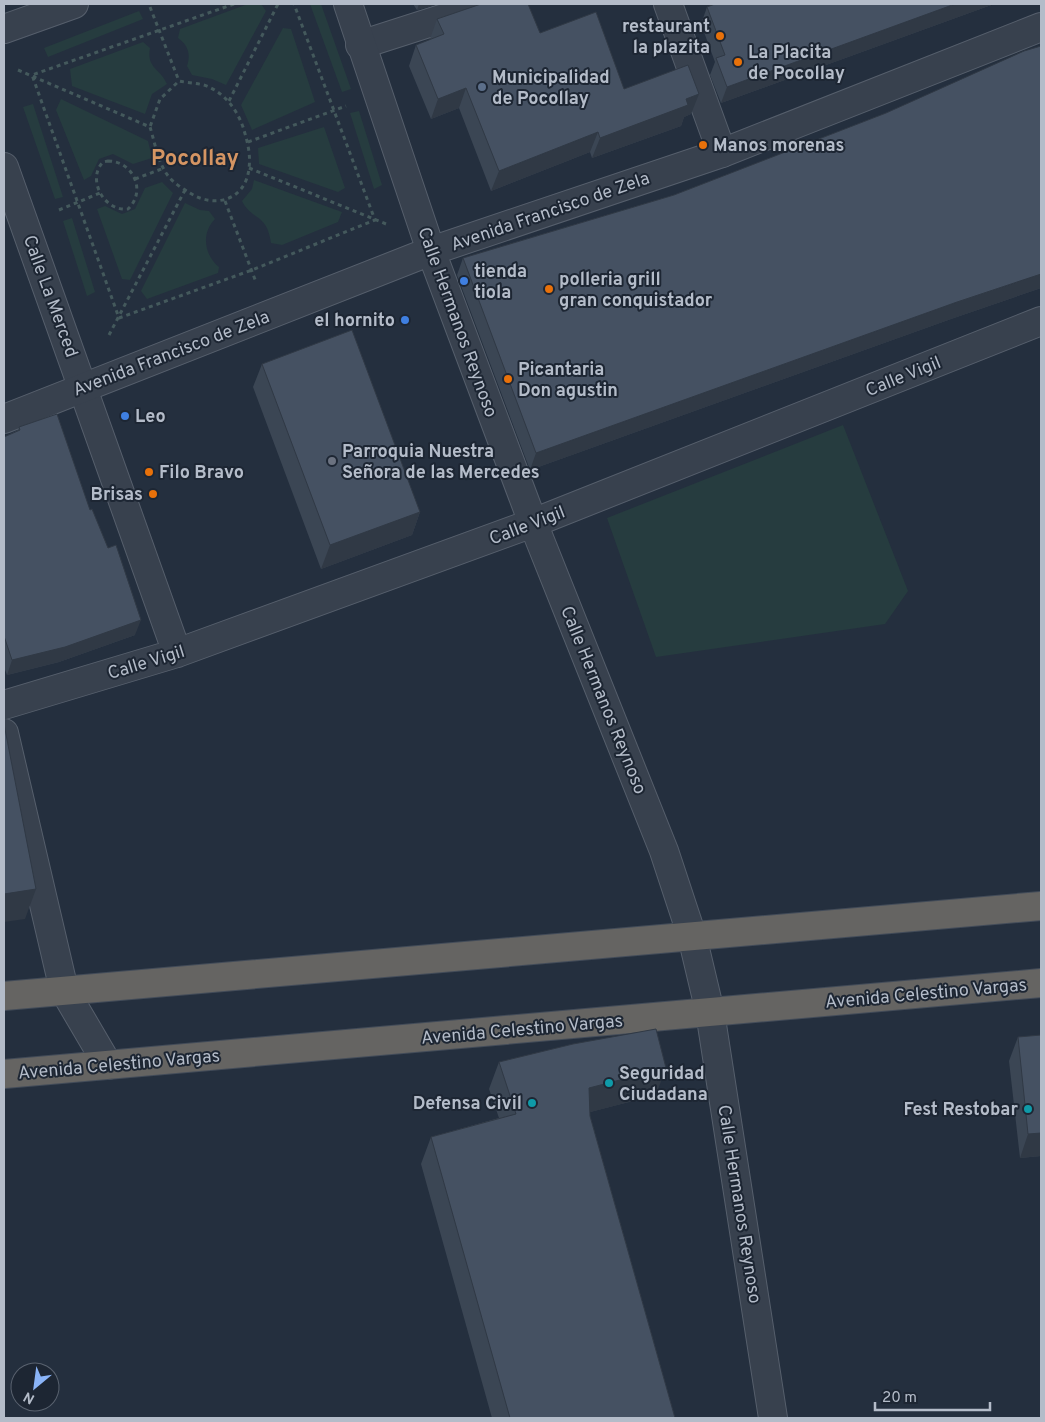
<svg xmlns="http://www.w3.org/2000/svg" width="1045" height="1422" viewBox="0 0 1045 1422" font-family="Overpass,sans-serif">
  <rect width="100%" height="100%" fill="#242f3e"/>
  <path fill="#263c3f" d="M248,4h13l5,7 -40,74 -14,-6 -20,-4 -5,-9c4,-12 1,-21 -9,-28l2,-9z
    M310,4h11l30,85 -9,3z
    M139,11l4,8 -95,38 -4,-9z
    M283,28l8,1 24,73 -63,28 -11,-25z
    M143,42l7,6c-4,20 11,21 17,36l-15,10 -7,20 -73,-28 -2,-17z
    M61,99l87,42 4,17 -19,6 -20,-10 -14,5 -8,17 -7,4 -28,-70z
    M33,104l30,93 -8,2 -32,-92z
    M359,111l23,74 -8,4 -24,-76z
    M324,127l21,61 -7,4 -79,-28 -1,-16z
    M254,180l88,32 -4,10 -56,23 -11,-2c-4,-30 -19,-22 -29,-42l10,-12z
    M162,182l11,11 -43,87 -8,-1 -25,-70 8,-3 17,8 13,-5 10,-21z
    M185,203l15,7 9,1 6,8c-14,14 -11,36 4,48l-1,6 -71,26 -6,-8z
    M72,218l23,74 -8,4 -24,-75z
    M843,425l65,166 -23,33 -229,33 -49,-139z"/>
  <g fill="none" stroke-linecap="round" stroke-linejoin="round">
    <g stroke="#565f6c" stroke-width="30">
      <path id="minor" d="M668,4l54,149
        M4,29l70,-25
        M360,45l128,-41
        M4,167l173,486
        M4,705l173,-52 356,-130 508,-202
        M4,733l60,257 44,75"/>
    </g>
    <g stroke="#565f6c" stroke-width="30">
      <path id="tertiary" d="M348,4l83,247 102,272 131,328 28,85 18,76 63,406
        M4,419l427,-168 291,-98 319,-126"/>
    </g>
    <g stroke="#434c59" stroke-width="30">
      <path id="trunk" d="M4,996l1037,-90
        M4,1074l1037,-91"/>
    </g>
    <path stroke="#44595c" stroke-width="3" stroke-dasharray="4 4" stroke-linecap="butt" d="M234,4l-202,71 87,243 133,-48 123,-50 -81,-216
      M150,7l29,74
      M18,70l132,57c5,16 8,37 19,50 5,6 14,12 21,16 25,16 56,7 59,-25 2,-14 -2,-28 -6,-41 -6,-17 -17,-32 -34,-40 -8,-4 -21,-4 -30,-6l-19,18 -10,28
      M229,101l49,-97
      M248,142l98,-36
      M108,161c25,0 39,30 20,48 -23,3 -42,-29 -25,-47z
      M249,168l137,56
      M135,179l29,-11
      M225,201l31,81
      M59,210l41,-17
      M109,335l76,-145"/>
    <use href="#minor" stroke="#38414e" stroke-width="28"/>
    <use href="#tertiary" stroke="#38414e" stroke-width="28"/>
    <use href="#trunk" stroke="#656462" stroke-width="28"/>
  </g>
  <path fill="#3b4654" d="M413,4h25l-21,6z
    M994,4l-273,99 -11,-28 5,-13 -14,-38 6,-17z
    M437,19l103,14 84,56 67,25 -7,3 -3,9 -89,32 -2,-6 -99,39 -32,-83 -28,11 -22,-53 7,-21 14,-5v-1z
    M1041,46v242l-90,31 -421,151 -73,-195 6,-17 211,-63 212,-82z
    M262,364l158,148 -8,23 -91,34 -68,-182z
    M19,427l71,83 45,125 -76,27 -52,13 -3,-8v-230l14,-7z
    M1018,1037l23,119 -21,2 -11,-97z
    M499,1062l157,33 -66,17v4l85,302h-183l-71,-254 10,-27 68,-19 -10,-29z"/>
  <path fill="#303945" d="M419,4h19l-21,6z
    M955,4h39l-273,99 6,-16z
    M466,88l-7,20 -28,11 7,-20z
    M699,94l-8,20 -7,3 -3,9 -89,32 8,-20 86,-39z
    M598,132l-8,20 -99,39 8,-20z
    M1041,274v14l-90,31 -421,151 6,-17 421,-151z
    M420,512l-8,23 -91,34 9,-24z
    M141,620l-6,15 -76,27 -52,13 5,-15z
    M36,889l-11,30 -21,3v-28z
    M666,1068l-10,27 -77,20 10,-27z
    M1041,1133v23l-21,2 8,-24z"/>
  <path fill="#455162" stroke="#303945" d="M481,4h47l12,29 56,-21 28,77 64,-24 11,29 -13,5 2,6 -88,33 -2,-6 -99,39 -33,-83 -28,11 -22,-54 28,-11 -7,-15z
    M715,4h240l-228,83 -11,-29 9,-3 -18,-48z
    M1041,46v228l-84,28 -421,151 -73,-195 211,-63 212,-82 138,-62z
    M352,330l68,182 -90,33 -68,-181z
    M57,414l33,96 2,-1 16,39 8,-3 25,75 -76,27 -53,13 -8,-24v-199l16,-7 -1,-3z
    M4,724l32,165 -32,5z
    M656,1029l10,39 -77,20 1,28 85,302h-165l-79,-281 85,-23 -17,-52 74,-18z
    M1041,1035v98l-13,1 -10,-97z"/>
  <g fill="#e8710a" stroke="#1d2633" stroke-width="2">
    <circle cx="720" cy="36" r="5"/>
    <circle cx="738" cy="62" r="5"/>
    <circle cx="703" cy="145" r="5"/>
    <circle cx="549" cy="289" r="5"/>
    <circle cx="508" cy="379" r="5"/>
    <circle cx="149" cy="472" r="5"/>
    <circle cx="153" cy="494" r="5"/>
  </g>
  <circle fill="#5c6f8a" stroke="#1d2633" stroke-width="2" cx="482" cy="87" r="5"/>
  <g fill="#3f7fe0" stroke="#1d2633" stroke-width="2">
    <circle cx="464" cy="281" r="5"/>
    <circle cx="405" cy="320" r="5"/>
    <circle cx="125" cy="416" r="5"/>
  </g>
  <circle fill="#6b7280" stroke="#1d2633" stroke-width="2" cx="332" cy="461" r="5"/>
  <g fill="#0f9aa8" stroke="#1d2633" stroke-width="2">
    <circle cx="609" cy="1083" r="5"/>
    <circle cx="532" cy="1103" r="5"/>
    <circle cx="1028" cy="1109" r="5"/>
  </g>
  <g text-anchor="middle" stroke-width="4" stroke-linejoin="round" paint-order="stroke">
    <g font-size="18" font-weight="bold" fill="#b4bcc9" stroke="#1d2633" text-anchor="start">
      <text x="710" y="32" text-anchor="end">restaurant<tspan x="710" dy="21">la plazita</tspan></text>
      <text x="748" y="58">La Placita<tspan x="748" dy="21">de Pocollay</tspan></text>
      <text x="492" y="83">Municipalidad<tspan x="492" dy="21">de Pocollay</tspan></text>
      <text x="713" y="151">Manos morenas</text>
      <text x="474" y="277">tienda<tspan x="474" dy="21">tiola</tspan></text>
      <text x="559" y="285">polleria grill<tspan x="559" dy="21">gran conquistador</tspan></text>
      <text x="395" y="326" text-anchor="end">el hornito</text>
      <text x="518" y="375">Picantaria<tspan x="518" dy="21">Don agustin</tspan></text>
      <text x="135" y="422">Leo</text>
      <text x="342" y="457">Parroquia Nuestra<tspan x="342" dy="21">Señora de las Mercedes</tspan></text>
      <text x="159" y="478">Filo Bravo</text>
      <text x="143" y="500" text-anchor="end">Brisas</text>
      <text x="619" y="1079">Seguridad<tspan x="619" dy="21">Ciudadana</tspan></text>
      <text x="522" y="1109" text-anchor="end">Defensa Civil</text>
      <text x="1018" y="1115" text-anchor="end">Fest Restobar</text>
    </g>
    <g font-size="18" fill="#b4bcc9" stroke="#1d2633">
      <text transform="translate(550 211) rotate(-19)" y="6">Avenida Francisco de Zela</text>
      <text transform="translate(51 296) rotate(70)" y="6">Calle La Merced</text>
      <text transform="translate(458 322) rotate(70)" y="6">Calle Hermanos Reynoso</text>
      <text transform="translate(171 353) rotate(-21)" y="6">Avenida Francisco de Zela</text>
      <text transform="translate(903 376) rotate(-22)" y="6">Calle Vigil</text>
      <text transform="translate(527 525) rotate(-21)" y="6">Calle Vigil</text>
      <text transform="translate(146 662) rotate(-17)" y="6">Calle Vigil</text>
      <text transform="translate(604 700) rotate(68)" y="6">Calle Hermanos Reynoso</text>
      <text transform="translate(926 993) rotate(-5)" y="6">Avenida Celestino Vargas</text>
      <text transform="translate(522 1029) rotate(-5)" y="6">Avenida Celestino Vargas</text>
      <text transform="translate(119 1064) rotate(-5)" y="6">Avenida Celestino Vargas</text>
      <text transform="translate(740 1204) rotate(81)" y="6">Calle Hermanos Reynoso</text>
    </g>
    <g font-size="22" font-weight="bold" fill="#d59563" stroke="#1d2633">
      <text x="195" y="165">Pocollay</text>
    </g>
  </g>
  <rect width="1045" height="1422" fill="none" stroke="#b4bcc9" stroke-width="10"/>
  <g transform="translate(35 1387) rotate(209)"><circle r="24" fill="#1d2633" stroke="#59626f"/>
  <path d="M0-4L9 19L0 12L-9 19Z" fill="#8ab4f8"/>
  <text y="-8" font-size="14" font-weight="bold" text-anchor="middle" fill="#b4bcc9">N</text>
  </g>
  <path d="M875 1402v8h115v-8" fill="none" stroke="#b4bcc9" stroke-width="2.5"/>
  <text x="882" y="1402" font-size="15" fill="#b4bcc9" stroke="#1d2633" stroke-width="4" paint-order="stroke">20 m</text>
</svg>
